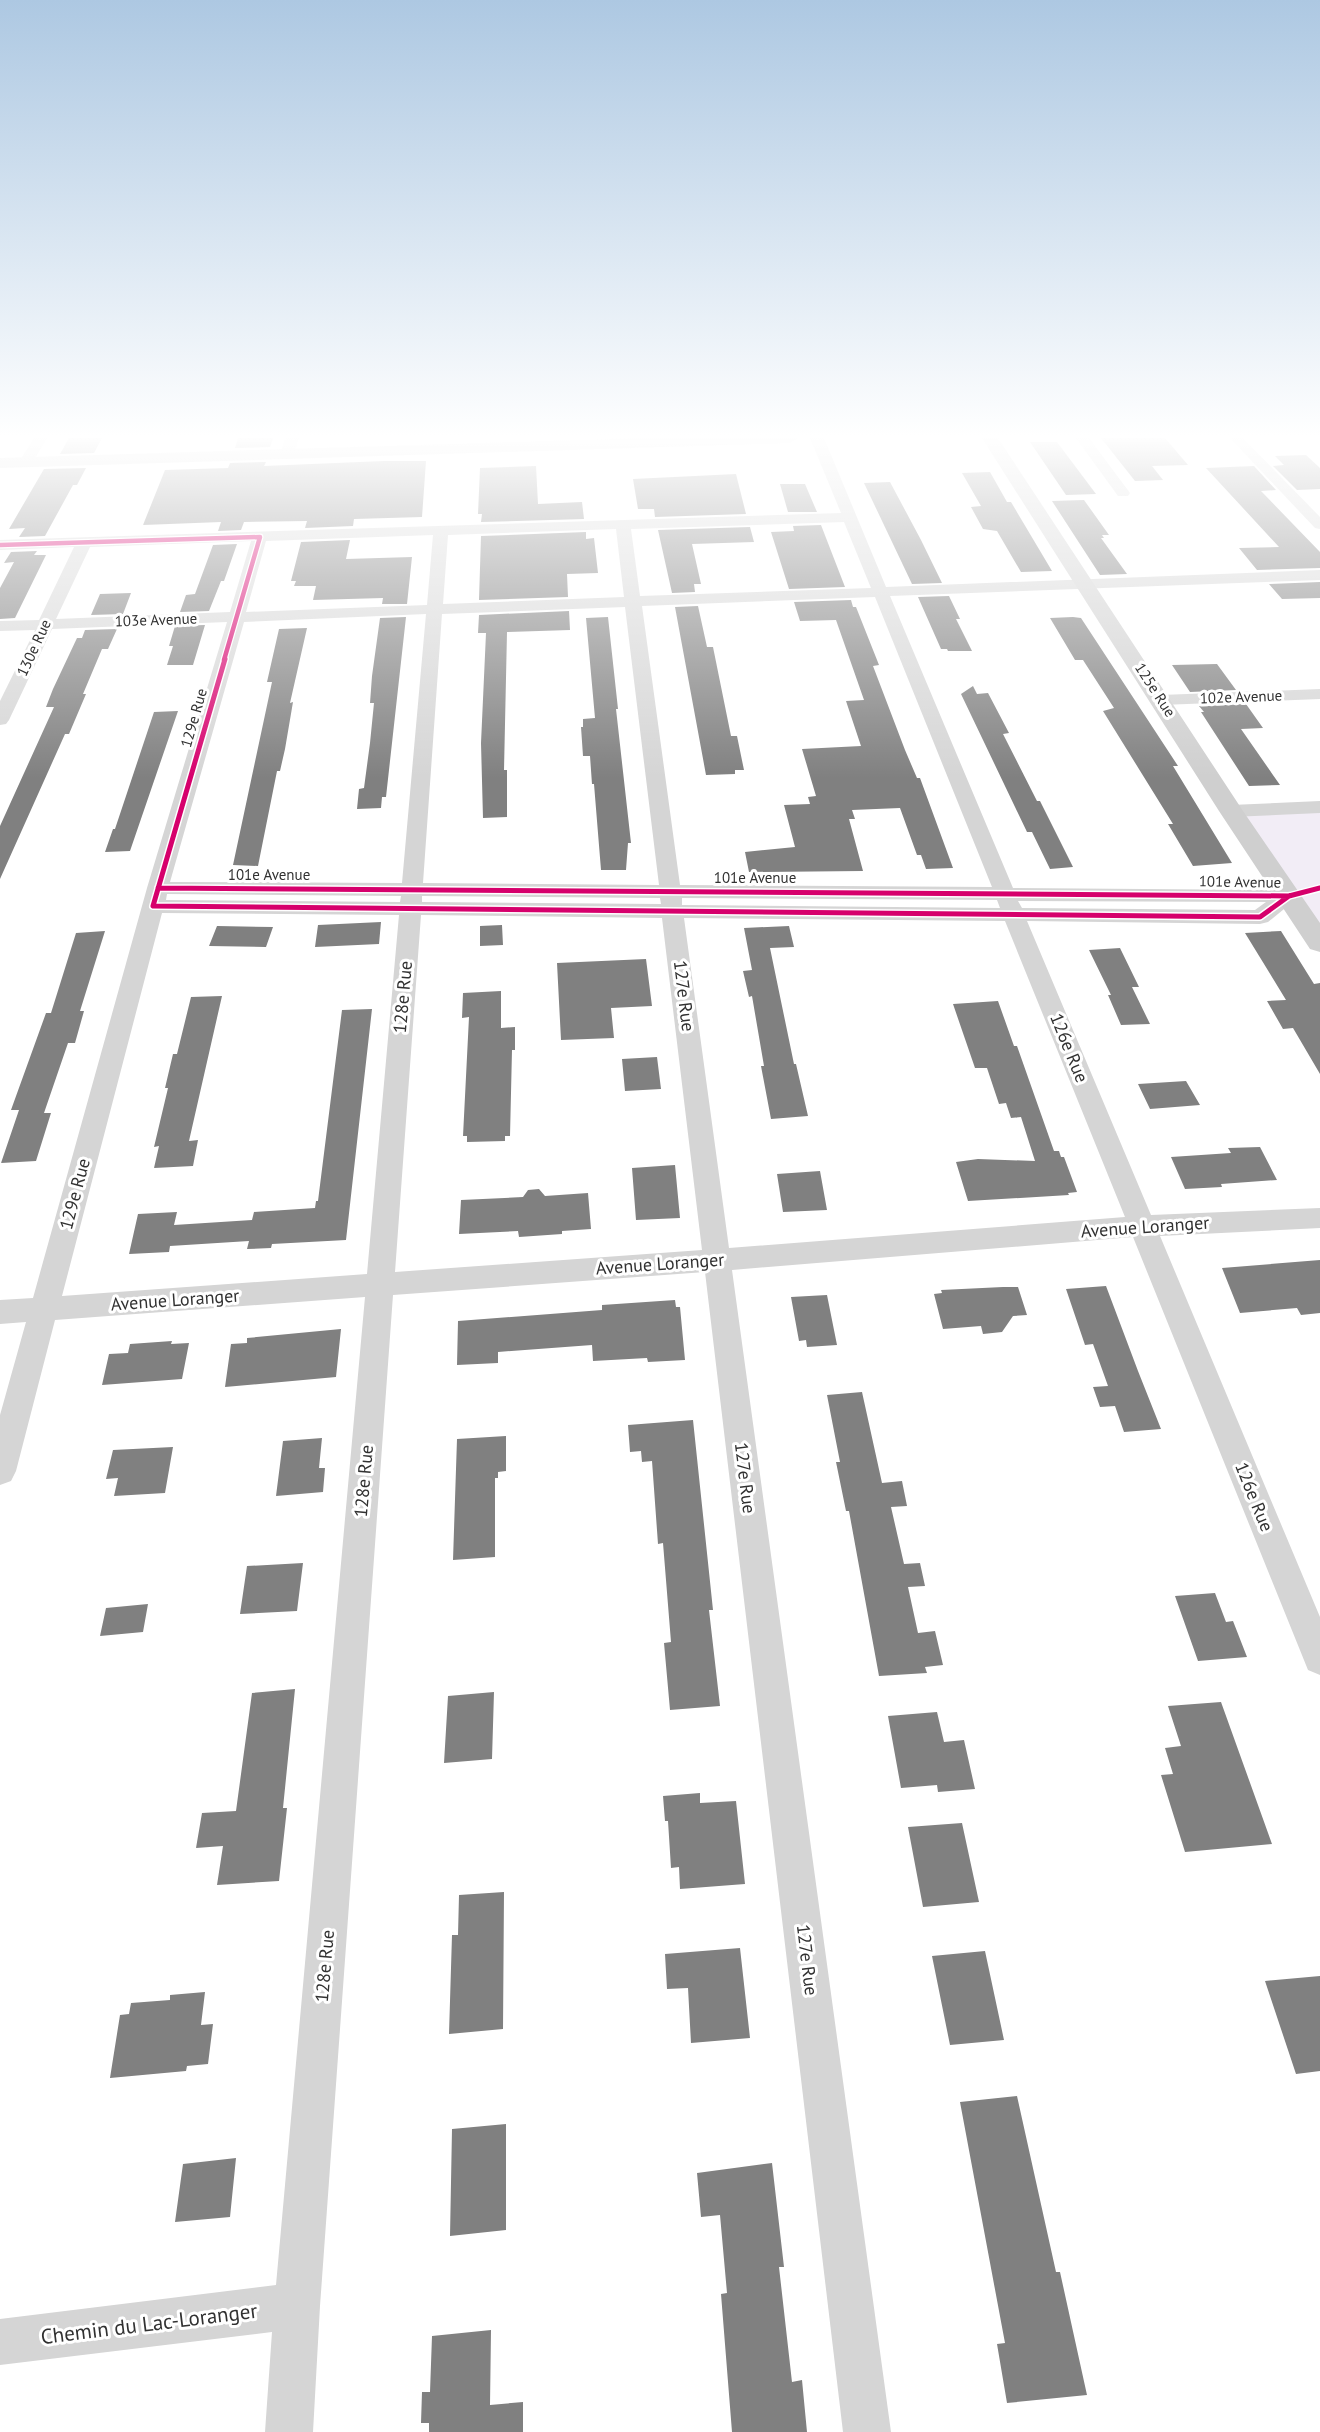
<svg xmlns="http://www.w3.org/2000/svg" width="1320" height="2432" viewBox="0 0 1320 2432" font-family="'PT Sans',sans-serif">
  <rect width="100%" height="100%" fill="#fff"/>
  <path fill="#f2edf6" d="M1320,807v136l-89,-132z"/>
  <path fill="#808080" d="M69,438h33l-8,15 -34,1z
    M238,438h35l-3,9 -35,1z
    M1101,438h64l23,27 -36,1 11,14 -28,1z
    M1030,442h27l39,52 -30,1z
    M1306,455l14,13v21l-23,1 -24,-24 11,-1 -9,-9z
    M384,461h42l-4,56 -68,2 -1,7 -48,2 2,-7 -63,1 -3,8 -23,1 3,-9 -78,3 22,-55 63,-2 2,-5 36,-1 -2,4z
    M536,466l2,38 44,-2 2,17 -103,3 1,-8h-4l2,-46z
    M1254,466l22,24 -15,1 59,61v16l-63,2 -18,-22 40,-1 -73,-79z
    M86,468l-9,17h-4l-28,51 -26,1 6,-9 -16,1 35,-60z
    M990,472l17,30h4l41,69 -31,1 -24,-41 -14,-2 -12,-22 10,-1 -19,-33z
    M736,474l10,40 -91,3 -1,-8h-16l-5,-30z
    M890,482l31,58 21,43 -30,1 -48,-101z
    M780,484h25l12,28h-29z
    M1084,500l25,35h-7l2,3h-3l26,36 -27,1 -48,-74z
    M821,525l24,62 -56,2 -18,-57 23,-1 -1,-5z
    M750,527l4,15 -62,2 9,40h-7l1,8 -23,1 -14,-63z
    M586,532v7l8,-1 4,35 -31,1 1,23 -89,3 2,-64z
    M350,540l-4,19 66,-2 -5,47h-25l1,-6 -70,2 3,-14h-22l2,-5h-5l10,-39z
    M237,544l-13,37h-3l-12,30 -29,1 6,-17 9,-1 18,-49z
    M37,551l-3,4h12l-31,63 -15,1v-31l14,-26 -10,1 7,-11z
    M1320,582v16l-38,1 -13,-15z
    M131,593l-8,21 -32,1 9,-21z
    M949,596l11,23h-4l16,32h-24l-1,-2h-6l-23,-52z
    M851,600l2,7h3l23,58 -6,1 32,84 12,28h3l33,90 -27,1 -5,-14h-4l-17,-47 -48,2 3,9h-6l14,52 -114,1 -4,-20 50,-5 -11,-42 26,-1 -2,-7 8,-1 -14,-47 59,-3 -15,-45 18,-1 -28,-80 -36,1 -6,-19z
    M698,606l9,41h6l18,89h6l7,34h-9v4l-29,1 -31,-168z
    M569,611l1,19 -63,2 -3,138h3v47l-24,1 -2,-75 5,-110h-8l1,-18z
    M406,617l-20,180h-4l-1,11 -24,1 2,-20 5,-1 6,-45 4,-40h-4l2,-27 8,-58z
    M608,617l10,92h-2l15,134h-3l-2,27h-25l-7,-86h-2l-2,-28h-7l-2,-29h2v-8l12,-1 -9,-100z
    M1073,617l8,1 97,148h-5l59,97 -39,3 -25,-42h5l-70,-113 11,-3 -31,-48h-8l-25,-42z
    M205,625l-12,40h-26l6,-19h-4l6,-20z
    M307,628l-17,75 3,-1 -8,47 -5,22h-3l-19,95 -25,-1 39,-183h-5l12,-53z
    M117,629l-9,20h-6l-19,45h3l-17,40h-4l-65,145v-53l54,-119h-8l7,-18 24,-51h5l3,-8z
    M1217,664l19,26 -46,2 -18,-27z
    M973,686l4,8 11,-1 21,40 -6,1 34,67h3l33,66 -23,2 -18,-37h-5l-66,-138z
    M1246,704l17,24 -22,1 39,56 -31,1 -48,-74h3l-5,-6z
    M178,711l-48,140 -25,1 8,-23h2l39,-117z
    M381,922l-2,22 -64,3 3,-22z
    M502,925l1,20 -23,1v-20z
    M217,926l56,1 -7,20 -57,-1z
    M789,926l5,21 -24,1 24,116h2l12,52 -37,3 -10,-53h3l-12,-70 -3,1 -6,-26 9,-1 -8,-42z
    M105,931l-25,80h4l-9,32h-7l-24,70h7l-15,48 -35,2 18,-53h-8l35,-97h5l25,-80z
    M1281,931l33,53 6,-1v91l-27,-46 -10,1 -16,-28 19,-1 -41,-67z
    M1120,948l19,39h-7l18,37 -29,1 -13,-30h3l-22,-45z
    M646,959l6,47 -41,2 3,30 -53,2 -4,-77z
    M501,991v37l14,-1v23h-3l-2,86h-5v5l-38,1v-6h-4l6,-119 -7,1 1,-25z
    M222,996l-33,145 9,-1 -5,26 -39,2 5,-22 -5,1 14,-59h-3l8,-34h4l14,-57z
    M998,1001l16,45h3l37,105h5l2,6h3l13,35 -9,1 1,2 -101,6 -12,-39 22,-3 57,2 -14,-44 -10,1 -5,-15 -7,1 -12,-36h-12l-22,-64z
    M372,1009l-26,231 -74,4 -1,4 -24,1 2,-8 -79,5 -1,6 -40,2 9,-40 39,-2 -3,13 78,-5 2,-8 61,-4 1,-7h2l24,-191z
    M657,1057l4,32 -36,2 -3,-32z
    M1186,1081l14,24 -50,4 -12,-25z
    M1260,1147l17,33 -56,4 1,3 -37,2 -14,-32 60,-4 -3,-5z
    M675,1165l5,53 -44,2 -4,-52z
    M820,1171l7,39 -44,2 -6,-38z
    M539,1189l6,7 43,-3 3,36 -29,2v3l-43,3 -1,-6 -59,3 2,-34 62,-3 5,-7z
    M1320,1260v53l-19,2 -4,-7 -57,5 -18,-45z
    M1106,1286l32,85 23,58 -37,3 -9,-26 -15,1 -7,-20 15,-1 -15,-42 -8,1 -19,-56z
    M1003,1287h15l9,28 -14,1 -11,16 -19,2 -2,-8 -38,3 -9,-35 8,-1 -1,-3z
    M827,1295l10,50 -30,2 -1,-7 -7,1 -8,-44z
    M675,1300l1,7h4l5,53 -37,2 -1,-4 -54,3 -1,-16 -94,7v11l-41,2 1,-44 144,-11v-5z
    M341,1329l-5,48 -111,10 6,-43 16,-1v-5z
    M172,1341l-1,3 18,-1 -7,36 -80,6 7,-31 19,-1 2,-9z
    M862,1392l20,91 20,-2 5,25 -16,1 13,57 16,-1 5,23 -17,1 10,46 17,-2 8,34 -18,2 2,6 -48,3 -30,-165h-3l-10,-49h4l-13,-67z
    M693,1420l20,190h-4l11,96 -50,4 -6,-67 7,-1 -8,-99 -5,1 -6,-83 -10,1 -1,-11 -11,1 -2,-27z
    M506,1436v35l-8,1v6h-3v79l-42,3 4,-121z
    M322,1438l-3,30h6l-2,24 -47,4 7,-55z
    M173,1447l-8,46 -51,3 4,-18 -12,1 7,-29z
    M303,1563l-6,48 -57,3 7,-48z
    M1215,1593l11,29 7,-1 14,36 -49,4 -23,-65z
    M148,1604l-5,28 -43,4 6,-28z
    M295,1689l-12,119h4l-8,73 -62,4 6,-39 -27,2 6,-35 34,-2 16,-118z
    M494,1692l-2,67 -48,4 4,-67z
    M1221,1702l51,142 -87,8 -24,-77 12,-1 -8,-26 16,-2 -13,-40z
    M937,1712l7,30 20,-2 11,49 -37,3 -1,-7 -36,3 -13,-72z
    M700,1793v10l36,-2 9,83 -65,5 -1,-22 -8,1 -3,-47h-3l-2,-25z
    M962,1823l17,79 -56,5 -15,-80z
    M504,1892l-1,137 -54,5 3,-99h6l1,-40z
    M740,1948l10,90 -59,5 -3,-55 -21,1 -2,-35z
    M985,1951l19,89 -54,5 -18,-89z
    M1320,1976v95l-24,3 -31,-93z
    M205,1992l-4,33 12,-1 -5,40 -21,2 -1,5 -76,7 10,-63 9,-1 2,-11 39,-3v-5z
    M1017,2096l39,176h4l27,123 -80,8 -10,-59 8,-1 -45,-241z
    M506,2124v106l-56,6 2,-107z
    M236,2158l-6,59 -55,5 8,-58z
    M772,2163l12,104h-5l13,115 10,-2 5,52h-75l-11,-138 6,-1 -7,-78 -19,2 -4,-44z
    M491,2330l-1,75 33,-3v30h-94v-9h-8l1,-31h8l2,-56z"/>
  <g fill="none" stroke-linecap="round" stroke-linejoin="round">
    <path fill="#d5d5d5" fill-rule="evenodd" d="M34,438h13l-16,27h-10l-2,-3z
      M285,438h14l-6,18h-10l-2,-3z
      M810,438h14l62,149 434,-17v10l-430,16 123,292 276,2 8,1 3,5 -32,26 -8,2 -233,-3 124,294 169,-7v20l-160,8 160,381v58l-12,-5 -175,-433 -401,33 159,1162h-48l-138,-1160 -312,23 -73,1011 -7,126h-48l7,-100 -272,33v-46l276,-34 89,-988 -310,23 -39,151 -5,10 -11,4v-70l26,-93 -26,2v-24l33,-2 114,-410 80,-266 -175,7 -43,91 -3,4 -6,1v-24l35,-71 -35,1v-10l39,-1 35,-73 -74,3v-10l841,-27zM844,522l27,66 -231,8 -9,-67zM616,529l8,68 -181,7 5,-69zM433,535l-6,70 -181,7 20,-71zM251,541l-21,71 -174,7 34,-72zM875,597l117,290 -312,-2 -38,-279zM625,607l34,278 -236,-2 19,-269zM426,614l-24,269 -232,-1 74,-260zM167,894l234,2 -1,6 -234,-2zM422,896l238,2 1,6 -239,-2zM682,898l315,2 3,8 -318,-3zM1018,901l248,1 -11,8 -233,-2zM162,913l237,2 -32,359 -305,22zM421,915l241,3 40,332 -307,22zM684,918l321,3 120,296 -396,31z
      M1076,438h13l41,55 -2,3h-10z
      M1230,438h13l77,79v12l-5,-1z
      M1320,689v10l-159,6 -6,-1 -3,-4 3,-4 6,-1z
      M1320,801v12l-89,4 -7,-2 -3,-4 3,-4 7,-2z"/>
    <path fill="#cfcfcf" fill-rule="evenodd" d="M643,438h155l-8,5 -790,25v-10z
      M982,438h16l245,373 77,112v29l-10,-3 -91,-138z"/>
    <g stroke="#fff" stroke-width="7">
      <path id="cycleway-far1" d="M0,545l260,-8 -36,123"/>
    </g>
    <g stroke="#fff" stroke-width="8">
      <path id="cycleway" d="M225,659l-72,247 1107,11 29,-21
        M158,888l1131,8 31,-8"/>
    </g>
    <use href="#cycleway-far1" stroke="#d6006c" stroke-width="4.5"/>
    <use href="#cycleway" stroke="#d6006c" stroke-width="5"/>
  </g>
  <linearGradient id="sky" x2="0" y2="1"><stop stop-color="#adc8e2"/><stop offset="0.56" stop-color="#fff"/><stop offset="1" stop-color="#fff" stop-opacity="0"/></linearGradient>
  <rect width="1320" height="778" fill="url(#sky)"/>
  <g text-anchor="middle" stroke-width="6" stroke-linejoin="round" paint-order="stroke">
    <g font-size="15" fill="#313131" stroke="#fff">
      <text transform="translate(156 620) rotate(-2)" y="5">103e Avenue</text>
      <text transform="translate(34 648) rotate(-65)" y="5">130e Rue</text>
      <text transform="translate(1155 690) rotate(57)" y="5">125e Rue</text>
      <text transform="translate(1241 697) rotate(-2)" y="5">102e Avenue</text>
      <text transform="translate(194 718) rotate(-74)" y="5">129e Rue</text>
      <text x="269" y="880">101e Avenue</text>
      <text x="755" y="883">101e Avenue</text>
      <text transform="translate(1240 882) rotate(1)" y="5">101e Avenue</text>
    </g>
    <g font-size="18" fill="#313131" stroke="#fff">
      <text transform="translate(684 996) rotate(83)" y="6">127e Rue</text>
      <text transform="translate(403 997) rotate(-85)" y="6">128e Rue</text>
      <text transform="translate(1069 1048) rotate(68)" y="6">126e Rue</text>
      <text transform="translate(75 1194) rotate(-75)" y="6">129e Rue</text>
      <text transform="translate(1145 1227) rotate(-4)" y="6">Avenue Loranger</text>
      <text transform="translate(660 1264) rotate(-4)" y="6">Avenue Loranger</text>
      <text transform="translate(175 1300) rotate(-4)" y="6">Avenue Loranger</text>
      <text transform="translate(745 1478) rotate(83)" y="6">127e Rue</text>
      <text transform="translate(364 1481) rotate(-85)" y="6">128e Rue</text>
      <text transform="translate(1254 1497) rotate(68)" y="6">126e Rue</text>
      <text transform="translate(807 1960) rotate(83)" y="6">127e Rue</text>
      <text transform="translate(325 1966) rotate(-85)" y="6">128e Rue</text>
    </g>
    <g font-size="21" fill="#313131" stroke="#fff">
      <text transform="translate(149 2324) rotate(-7)" y="7">Chemin du Lac-Loranger</text>
    </g>
  </g>
</svg>
